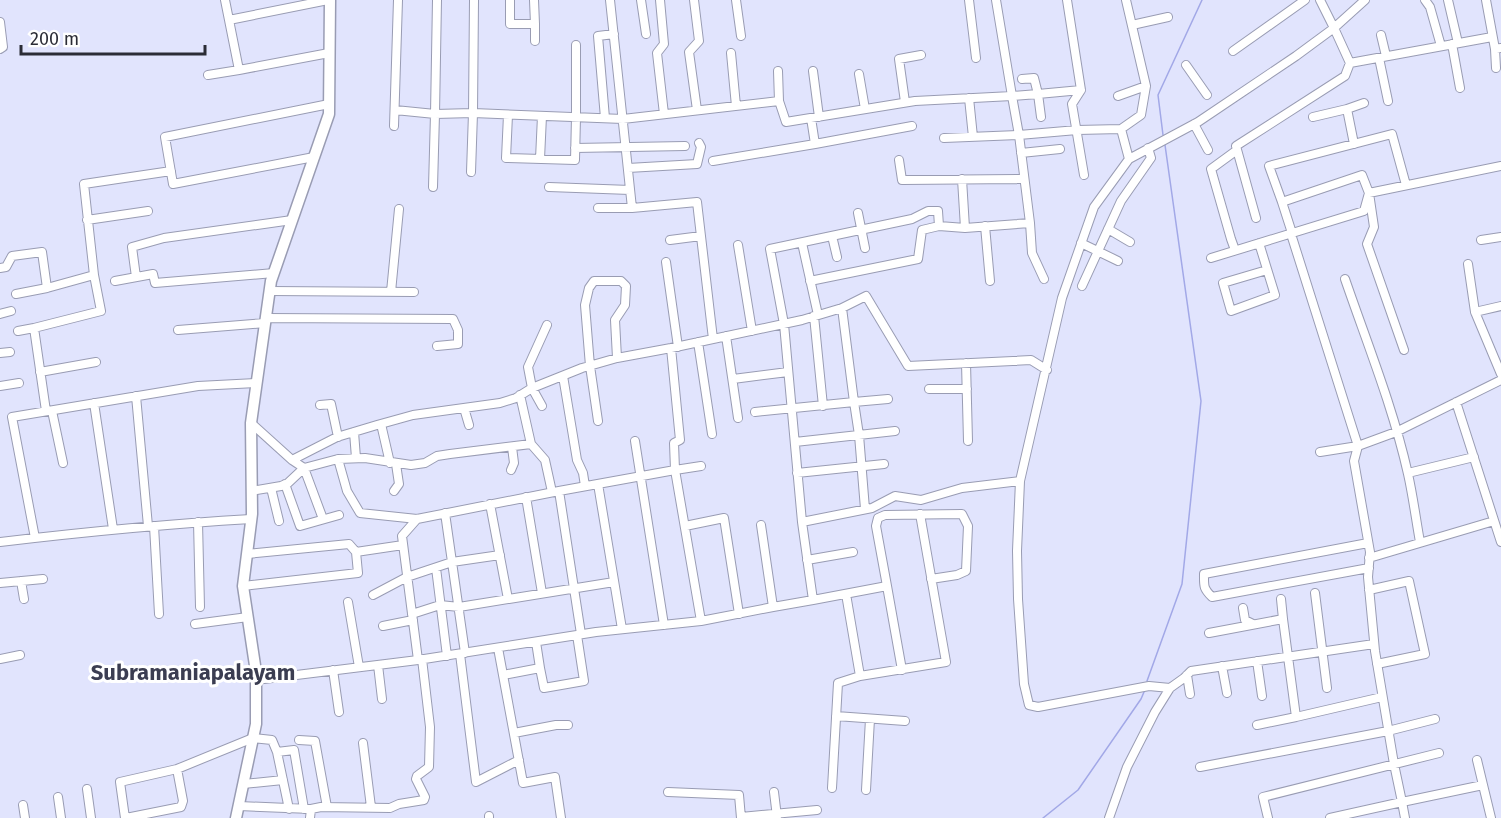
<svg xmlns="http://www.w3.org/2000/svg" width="1501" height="818" viewBox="0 0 1501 818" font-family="'Fira Sans',sans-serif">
  <rect width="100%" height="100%" fill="#e1e4fd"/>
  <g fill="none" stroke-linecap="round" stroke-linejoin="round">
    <path stroke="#a2a8e7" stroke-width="1.5" d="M1163,135l-5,-40 44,-95
      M1147,681l35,-97 19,-183 -36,-256
      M1043,818l35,-28 63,-91 3,-7"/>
    <g stroke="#999cb3" stroke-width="10">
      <path id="street" d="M437,0l-2,114 38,-1 -2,59
        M474,0l-1,113 150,6 156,-18 7,21 129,-21 97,-5 7,39 58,-5 44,-1 8,30 -35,48 -32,91 -42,183 -3,70 1,48 6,85 5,21 9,2 111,-21 21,2
        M510,0v24h25l-1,-24
        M610,0l22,208
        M641,0l5,34
        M660,0l4,44 -7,9 7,61
        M694,0l5,41 -10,11 8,58
        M736,0l5,36
        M969,0l7,58
        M996,0l16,96 26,-2 3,23
        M1320,0l14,28 31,-28
        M1425,0l5,7 11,39
        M1448,0l10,43
        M1486,0l9,49 6,-1
        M229,20l99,-20
        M0,22l3,25 -3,2
        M535,24v17
        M1132,25l36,-8
        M1381,35l5,21
        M1452,44l8,44
        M1495,49l1,19
        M1233,51l72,-51
        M731,53l5,53
        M1379,58l9,43
        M1186,65l21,30
        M239,70l90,-17
        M778,71l1,30
        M813,71l6,46
        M859,74l6,35
        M208,75l31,-5 -14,-70
        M1022,79l12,-1 4,16 43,-4 -14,-90
        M1081,90l-9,14 12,71
        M1118,96l28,-10
        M969,98l4,39
        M905,102l-6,-43 22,-4
        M395,110l40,4 -2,73
        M508,115l-2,43 69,2 1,-43v-72
        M1313,117l34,-8
        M605,118l-7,-82 16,-2
        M811,118l4,26 97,-18
        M1194,124l14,26
        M394,126l4,-126
        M1121,129l20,-14 5,-29 -20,-86
        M944,138l75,-3 11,88 2,30 12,26
        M1354,144l-7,-35 17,-6
        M575,148l110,-2
        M1021,153l39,-4
        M314,157l-141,27 -8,-47 164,-33
        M540,159l2,-43
        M1129,159l69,-37 98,-66 38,-28 16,35
        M899,160l3,20 122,-1
        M713,161l102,-17
        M628,168l69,-4 4,-17 -2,-4
        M962,179l3,49
        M549,187l81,3
        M1282,202l-13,-36 123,-32 14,51
        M598,208h34l65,-6 16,137
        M858,213l7,35
        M1256,218l-20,-72 109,-70 5,-13 142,-26
        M87,220l61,-9
        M985,226l5,55
        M1108,229l22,13
        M1292,233l-10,-31 80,-27 7,18 5,34 -7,17 37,106
        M1291,234l67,212 -38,6
        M832,236l5,21
        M670,240l31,-4
        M1481,240l20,-3
        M802,243l16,72
        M1081,243l37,18
        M1259,243l16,52 -44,16 -8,-28 44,-13
        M738,245l14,86
        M1235,250l-4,-11 -20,-70 26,-19
        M1211,258l153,-47 5,-18 132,-27
        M666,262l12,85
        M1468,264l7,48 26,62
        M0,268l6,-1 6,-11 30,-4 5,36 47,-13 7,36 -67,17 12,83
        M94,275l-10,-91 87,-13
        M136,277l-4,-30 32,-9 128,-18
        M1345,279c22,64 48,128 63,195 5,22 8,46 12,68
        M115,281l38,-7 2,9 119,-10
        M810,281l108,-22 4,-29 17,-4
        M1082,286l39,-85 30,-43 -3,-10
        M270,291l144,1
        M391,292l8,-83
        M16,294l31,-6
        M1475,312l26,-6
        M0,314l11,-3
        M814,316l9,90
        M266,318l187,1 5,11v14l-21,2
        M178,330l87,-7
        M18,331l16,-3
        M726,336l12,82
        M698,342l14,92
        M671,348l9,92 -6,3 1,27 26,-4
        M0,353l10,-1
        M966,363l2,78
        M40,372l56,-10
        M563,376l14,84 6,13 2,13
        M733,379l55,-7
        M0,386l19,-3
        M929,389h38
        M520,395l11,49 14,16 7,32
        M136,396l12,130
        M1456,402l45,140
        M94,403l19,126
        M320,405l11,-1 7,33
        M542,406l-10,-18 -4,-21 19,-42
        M464,408l5,17
        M52,411l11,52
        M755,412l99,-10 -12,-94
        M598,421l-8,-55 -5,-61 4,-17 5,-7h27l5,5 -1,19 -10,15 2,38
        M251,423l41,37 12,8 34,-9 9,32 13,22 57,6 142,-28 116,-21 26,151 -105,11 -178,28 -162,20
        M381,424l9,39
        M354,432l2,26
        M635,441l29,184
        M795,442l100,-11
        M338,459l27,-1 46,7 14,-2 12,-7 13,-2 81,-10
        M292,460l45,-23 40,-12 36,-10 87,-12 16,-5 16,-10 50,-20 35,-10 54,-10 131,-28 40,-12 24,-12 42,70 123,-6 16,10
        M511,470l3,-7 -2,-16
        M797,473l87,-9
        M1408,473l66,-16
        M285,484l15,42 39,-11
        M598,484l24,145
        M271,488l8,33
        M251,491l30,-5 7,-3 16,-15 19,51
        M394,491l5,-7 -3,-20
        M559,491l22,143
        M526,497l16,96
        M490,504l18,95
        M865,509l-6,-74 -5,-33 34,-3
        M445,513l20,140
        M417,519l-15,17 16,124
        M198,522l2,85
        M802,522l70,-14 23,-12 26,4 41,-12 58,-7
        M154,526l5,88
        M685,526l39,-8 15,96
        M35,538l-23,-121 186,-31 58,-3
        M0,542c84,-10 167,-18 251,-23
        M1368,543l-164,31c0,12 -1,14 8,23l157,-29
        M247,554l102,-10 7,8
        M1369,558l125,-37
        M807,560l46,-8
        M436,568l11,88
        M21,581l3,18
        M0,583l43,-4
        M243,586l115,-13 -2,-21 47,-7
        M887,586l15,84
        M1369,590l40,-9 16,73 -48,10
        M1315,593l12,95
        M846,594l14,82 86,-14 -26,-148
        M373,595l34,-18 45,-15 48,-7
        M1281,599l2,20
        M813,600l74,-14 -11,-60 2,-8 7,-3 77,-1 6,12 -2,45 -9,4 -26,4
        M348,602l11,65
        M773,607l40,-7 -11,-78 -18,-198 -14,-75 142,-30 16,-8h10l1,15 26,2 65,-5
        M1243,608l2,12 8,4
        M412,614l28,-9 19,2 155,-25
        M701,621l72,-14 -12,-82
        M195,624l53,-7
        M383,626l30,-6
        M1209,633l74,-14 13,98 86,-20
        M536,642l4,26
        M498,648l25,135 32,-6 6,41
        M460,654l16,128 43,-22
        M0,659l20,-4
        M1257,661l5,35
        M378,665l4,34
        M1222,666l5,27
        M333,670l6,42
        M503,675l37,-7 4,20 40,-7 -7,-46
        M1187,675l3,19
        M836,716l69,5
        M1257,725l39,-8
        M514,733l42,-8h12
        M299,740l16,1 12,66
        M363,743l8,64
        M277,752l17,-2 10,59
        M1477,760l6,25
        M1200,767l188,-36 47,-12
        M243,784l40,-4
        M832,788l6,-105 22,-7
        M87,789l4,29
        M866,790l4,-71
        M668,792l71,3 2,23
        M774,792l3,25
        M58,797l3,21
        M23,805l2,13
        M239,806l72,3 -1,9
        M311,809l10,-2 69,1 9,-4 25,-4 1,-3 -9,-18 1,-3 12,-9 1,-40 -8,-68
        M489,816v2
        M741,817l76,-7
        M125,818l-5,-36 57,-13 76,-31 19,2 5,12 12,57
        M126,818l55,-11 2,-6 -6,-32
        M1109,818l18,-51 28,-55 15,-24 14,-10 7,-7 183,-27
        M1268,818l-5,-21 176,-44
        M1330,818l72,-16 3,16
        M1491,818l-8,-33 -81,17 -8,-38 -19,-113 -7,-74 2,-25 -16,-91 4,-15 38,-14 105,-52"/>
    </g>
    <g stroke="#999cb3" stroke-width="13">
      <path id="secondary" d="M236,818l20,-94v-52l-13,-86 9,-72 -1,-91 20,-142 58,-167 1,-114"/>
    </g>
    <use href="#street" stroke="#fff" stroke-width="8"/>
    <use href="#secondary" stroke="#fff" stroke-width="10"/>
  </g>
  <g text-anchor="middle" stroke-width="6" stroke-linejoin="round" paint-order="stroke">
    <g font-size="22" font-weight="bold" fill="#3b3d51" stroke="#fff">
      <text x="193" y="680">Subramaniapalayam</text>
    </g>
  </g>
  <path d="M21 45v9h184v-9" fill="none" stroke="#2b2c36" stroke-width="3"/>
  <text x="30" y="45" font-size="18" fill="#2b2c36" stroke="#ffffff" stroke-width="4.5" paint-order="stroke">200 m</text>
</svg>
